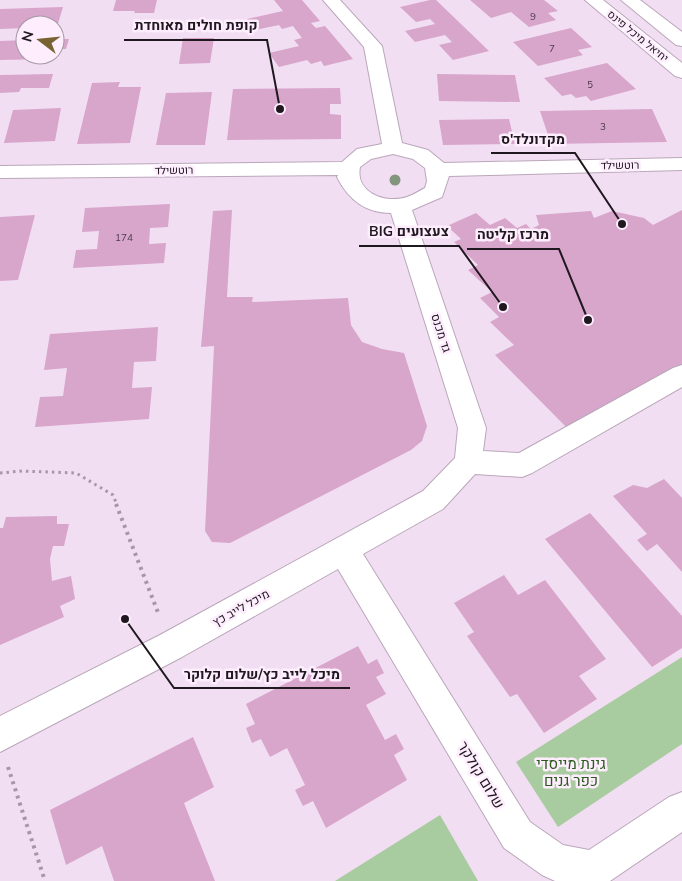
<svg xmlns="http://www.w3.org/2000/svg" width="682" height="881" viewBox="0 0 682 881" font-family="'Nunito Sans',Heebo,sans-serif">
  <rect width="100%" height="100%" fill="#f2def3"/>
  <path fill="#a8cb9f" d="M682,657v87l-124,83 -42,-65z
    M440,815l38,66h-143z"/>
  <path fill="#d8a5cb" d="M116,0h41l-3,13h-20l1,-2h-22z
    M274,0h28l18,21 -9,2 5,5 9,-2 28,33 -29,7 -3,-5 -10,3 -4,-4 -28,7 -10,-14 30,-7 -5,-6 8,-2 -9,-12 -11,3 -3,-4 -24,5 -8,-11 36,-8z
    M430,0h6l53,51 -36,9 -14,-15 13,-3 -7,-7 -30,7 -10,-11 30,-7 -5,-5 -14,3 -16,-15z
    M470,0h74l14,11 -10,2 8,7 -27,7 -18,-15 -20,6z
    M63,7l-6,20 -32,-2v3l-25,1v-20z
    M571,28l21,19 -14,3 5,5 -45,11 -25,-24z
    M183,38h31l-4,25 -31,1z
    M55,39h14l-3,10h-11z
    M25,40v15h23l-1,4 -47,1v-19z
    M607,63l29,26 -45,12 -5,-5 -10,2 -5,-4 -9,2 -18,-18z
    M53,74l-4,14h-28l-2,4 -19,1v-18z
    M437,74l78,1 5,27 -81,-1z
    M120,82l-2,5h23l-11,56 -53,1 15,-61z
    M340,88l1,16h-11v10l11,1v24l-114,1 6,-51z
    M212,92l-7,53h-49l10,-52z
    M61,108l-6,33 -51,2 9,-33z
    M652,109l15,33 -116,2 -11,-33z
    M509,119l6,25 -72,1 -4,-25z
    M170,204l-2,23 -18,1 -1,16 17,-1 -2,20 -91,5 3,-18 21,-1 2,-18 -17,1 3,-24z
    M232,210l-5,87h26l-1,5 96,-4 3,27 11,17 20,7 22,4 23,73 -5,15 -11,9 -181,93 -18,-1 -7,-11 9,-185 -13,1 12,-136z
    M682,210v161l-110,62 -77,-78 19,-10 -24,-23 9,-5 -19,-19 12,-6 -24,-22 10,-5 -24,-23 7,-3 -14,-13 29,-13 14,12 15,-7 12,10 9,-4 5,5 8,-4 -3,-10 55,-4 3,7 18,-7 32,7 9,7z
    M35,215l-17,65 -18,1v-64z
    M158,327l-2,34 -22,1 -2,26 20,-1 -3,32 -114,8 5,-30 23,-1 4,-28 -23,2 6,-36z
    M664,479l18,19v74l-25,-28 -10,7 -10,-11 10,-6 -34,-38 20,-11 14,3z
    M590,513l92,103v32l-30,19 -107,-128z
    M57,516v8h12l-5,22h-11l-3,13 2,22 19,-5 4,23 -15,7 4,11 -64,28v-117h3l3,-11z
    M504,575l14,20 27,-15 61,79 -27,17 18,23 -53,34 -27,-39 -7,3 -43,-61 7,-4 -20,-29z
    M358,646l10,18 9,-5 7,14 -8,4 10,17 -20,11 19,35 11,-6 8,15 -10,6 13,25 -81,48 -13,-27 -10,5 -8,-16 10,-5 -18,-37 -17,9 -9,-18 -9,4 -6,-15 9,-4 -9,-20z
    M193,737l21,50 -30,16 31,78h-101l-12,-35 -36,19 -16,-55z"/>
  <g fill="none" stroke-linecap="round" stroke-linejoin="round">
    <g stroke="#baa7ba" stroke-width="2">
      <path id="minor" d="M323,0h17l42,46 20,97 26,7 16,13 238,-5v12l-233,6 -7,21 -30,13 74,218 -3,23 36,2 154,-85 9,-3v22l-150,86 -10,4 -47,-3 -32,35 -80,45 167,268 33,23 26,5 80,-53 13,-5v40l-72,49h-55l-13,-6 -38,-27 -166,-279 -156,88 -182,95v-36l160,-81 263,-144 32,-33 3,-30 -67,-215c-26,0 -43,-14 -54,-36l1,-2 -338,3v-12l342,-4 15,-13 25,-5 -18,-97zM393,154l20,5 12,9 2,13 -2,7c-6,3 -12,7 -18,9 -21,7 -52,-4 -47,-30l11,-8z"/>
    </g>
    <g stroke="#baa7ba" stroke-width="2">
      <path id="major" d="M585,0h18l79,63v15l-7,-2z
        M621,0h19l42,32v14l-6,-1z"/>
    </g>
    <path stroke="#a697a7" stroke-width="3" stroke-dasharray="2.5 4" stroke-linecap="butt" d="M0,473l22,-2 54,2 37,22 4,10"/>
    <path stroke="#a697a7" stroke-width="4" stroke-dasharray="3 4.5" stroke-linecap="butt" d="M116,504l43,111
      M8,767l37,114"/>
    <use href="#minor" fill="#fff" fill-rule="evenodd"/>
    <use href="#major" fill="#fff" fill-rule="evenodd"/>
  </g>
  <circle fill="#83957c" cx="395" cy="180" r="5.5"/>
  <g text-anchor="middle" stroke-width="5" stroke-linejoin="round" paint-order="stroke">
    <g font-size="10" fill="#4d3b4a">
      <text x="533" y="20">9</text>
      <text x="552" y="52">7</text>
      <text x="590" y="88">5</text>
      <text x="603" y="130">3</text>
      <text x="124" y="241">174</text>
    </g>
    <g font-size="11" fill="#1f181f" stroke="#fdedfd">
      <text transform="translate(638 36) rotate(39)" y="4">יחיאל מיכל פינס</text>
      <text transform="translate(620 165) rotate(-1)" y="4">רוטשילד</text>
      <text transform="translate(174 170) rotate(-1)" y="4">רוטשילד</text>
    </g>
    <g font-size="12" fill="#1f181f" stroke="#fdedfd">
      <text transform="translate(441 333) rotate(72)" y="4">גד מכנס</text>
      <text transform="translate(241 608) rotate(-29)" y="4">מיכל לייב כץ</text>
    </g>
    <g font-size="15" fill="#285a1b" stroke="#fdedfd">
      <text x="571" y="769">גינת מייסדי<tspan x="571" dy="17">כפר גנים</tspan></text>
    </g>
    <g font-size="15" fill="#1f181f" stroke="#fdedfd">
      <text transform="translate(481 775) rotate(59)" y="5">שלום קולקר</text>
    </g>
  </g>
  <path fill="none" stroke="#1f181f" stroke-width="2" d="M280 109L267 40H124M622 224L575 153H491M503 307L459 246H359M588 320L559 249H467M125 619L174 688H350"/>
  <g fill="#1f181f" stroke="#fdedfd" stroke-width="2">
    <circle cx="280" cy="109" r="5"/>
    <circle cx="622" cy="224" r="5"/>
    <circle cx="503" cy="307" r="5"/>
    <circle cx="588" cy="320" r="5"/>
    <circle cx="125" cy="619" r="5"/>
  </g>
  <g font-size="14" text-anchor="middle" font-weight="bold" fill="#1f181f" stroke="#fdedfd" stroke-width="5" stroke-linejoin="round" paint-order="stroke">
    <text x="196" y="30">קופת חולים מאוחדת</text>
    <text x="533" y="144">מקדונלד'ס</text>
    <text x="409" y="236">BIG צעצועים</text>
    <text x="513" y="239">מרכז קליטה</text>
    <text x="262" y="679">מיכל לייב כץ/שלום קלוקר</text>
  </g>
  <g transform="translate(40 40) rotate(286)"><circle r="24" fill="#fdedfd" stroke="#a498a4"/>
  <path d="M0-4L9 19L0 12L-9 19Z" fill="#796232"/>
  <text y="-8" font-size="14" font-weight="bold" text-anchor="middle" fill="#1f181f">N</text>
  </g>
</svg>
